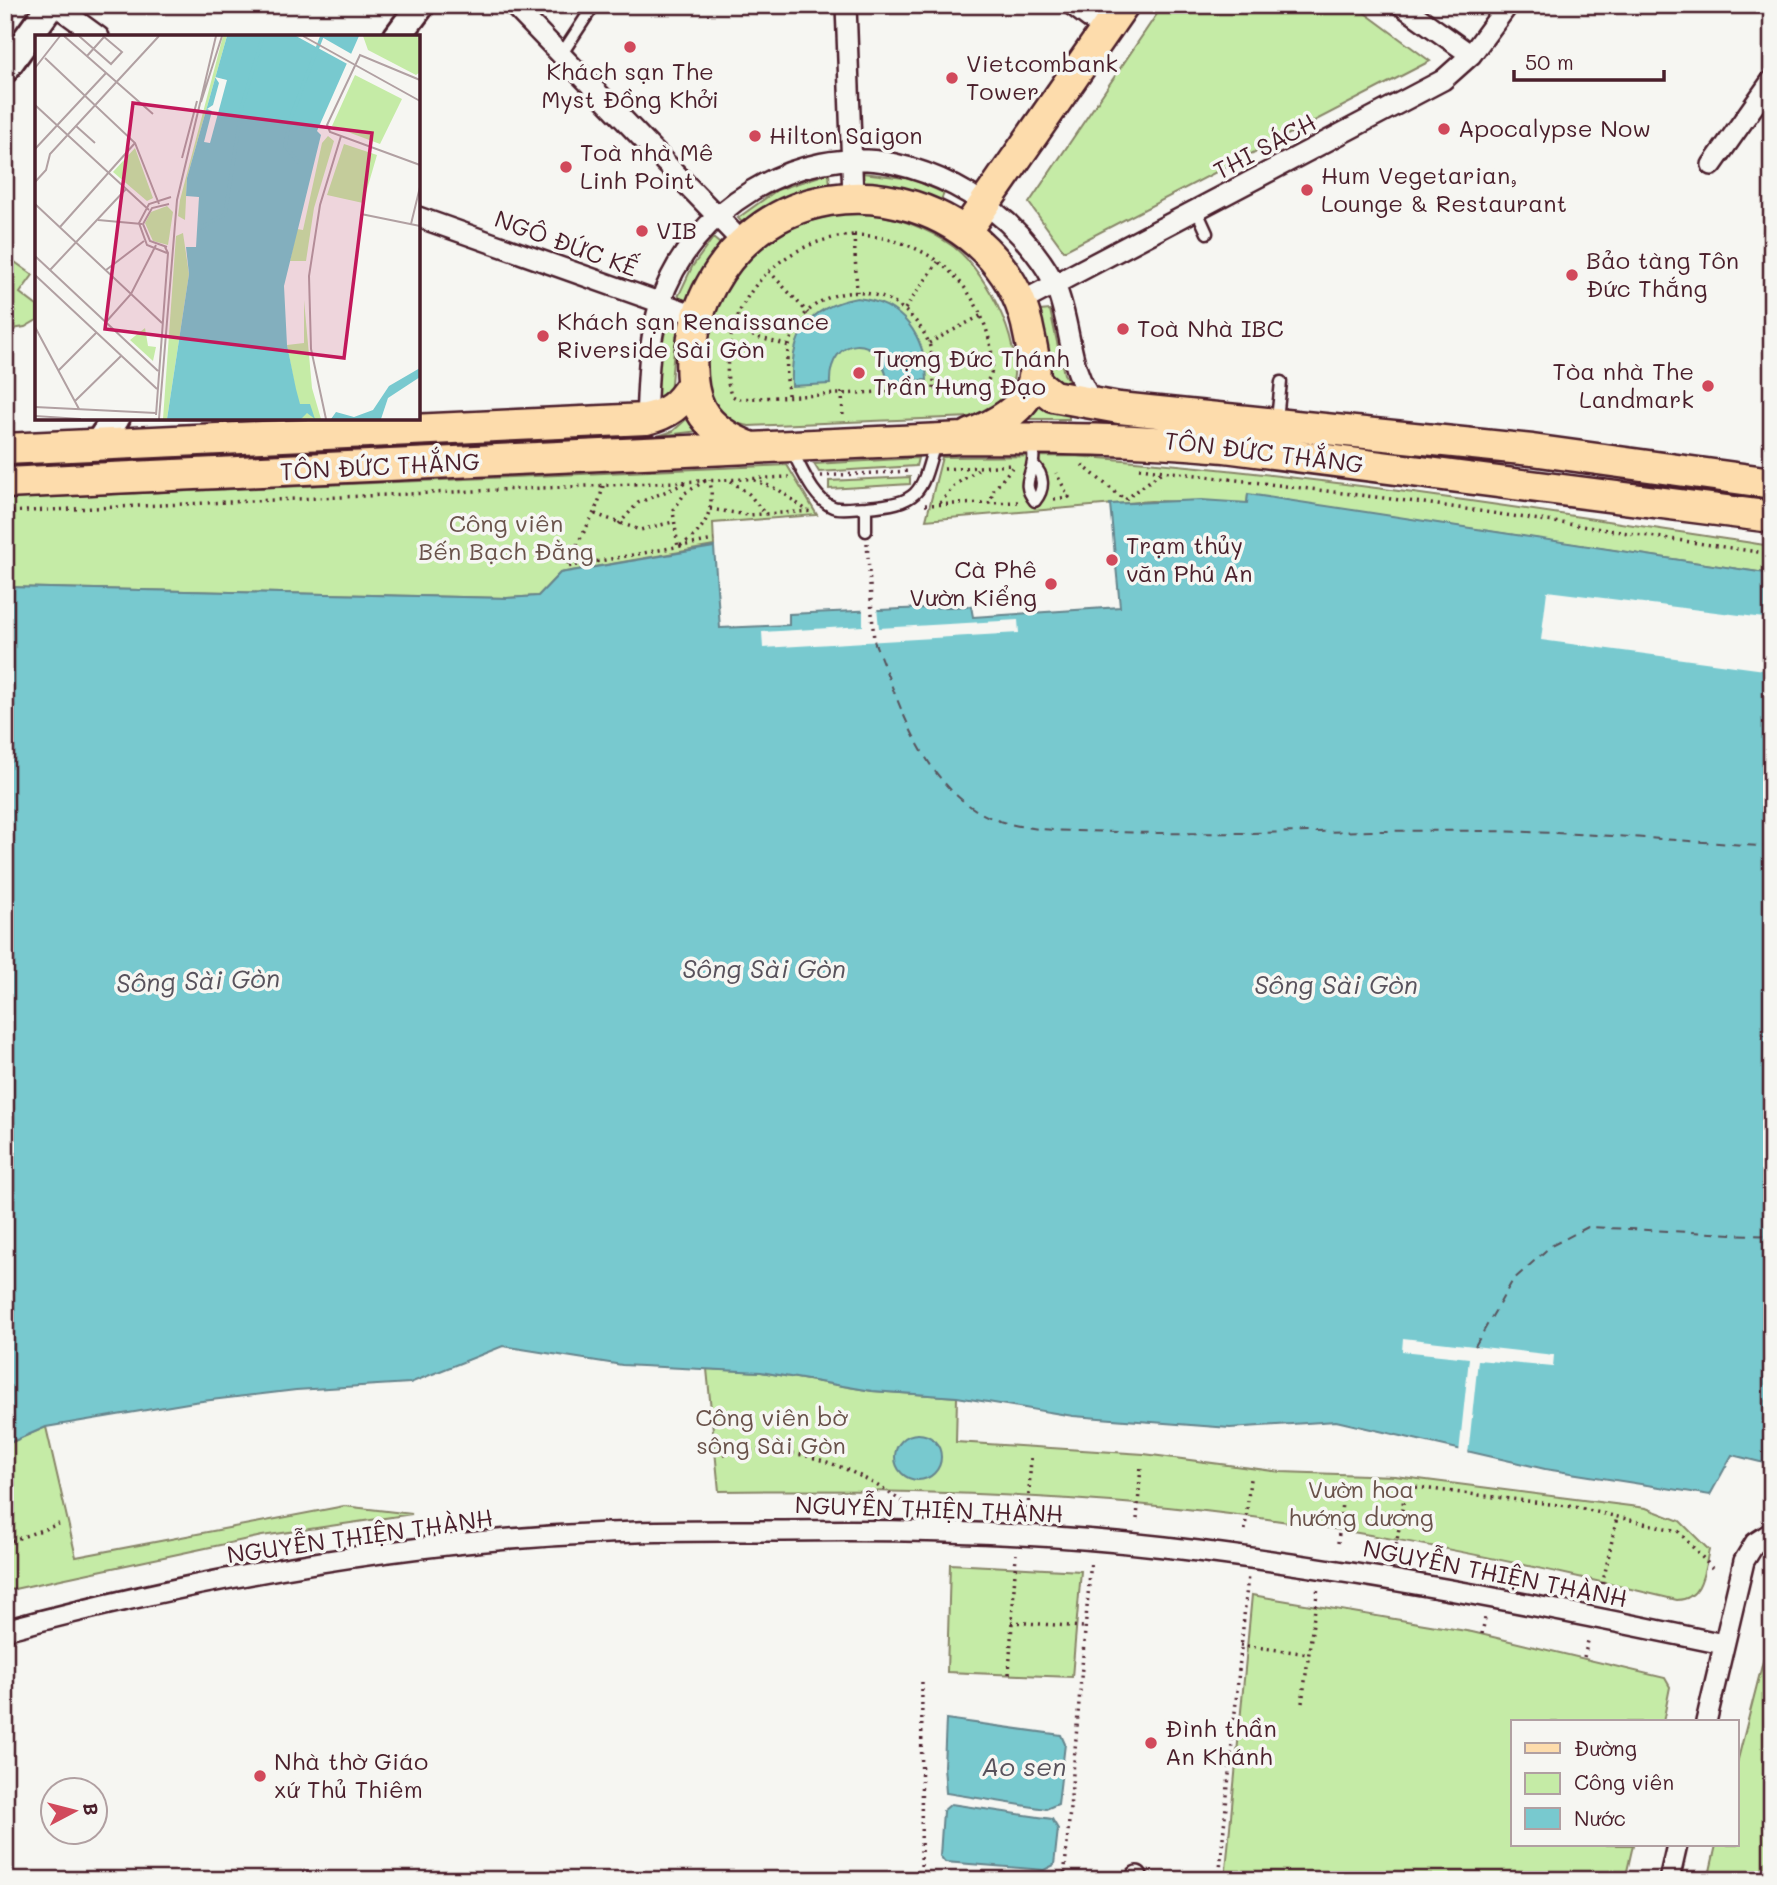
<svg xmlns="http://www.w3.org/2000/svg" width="1777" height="1885" viewBox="0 0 1777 1885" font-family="Mali,sans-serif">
  <rect width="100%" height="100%" fill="#f6f6f2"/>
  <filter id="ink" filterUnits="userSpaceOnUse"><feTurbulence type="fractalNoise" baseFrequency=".0143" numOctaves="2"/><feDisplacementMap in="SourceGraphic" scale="14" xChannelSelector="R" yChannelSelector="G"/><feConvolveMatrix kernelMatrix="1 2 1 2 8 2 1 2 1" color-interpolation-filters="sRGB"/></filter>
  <g filter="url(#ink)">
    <path fill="#c5eba6" stroke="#888568" stroke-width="2" d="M1163,5h191l76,56 -366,190 -35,-48z
      M829,173l1,14 -84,40 -8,-9 39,-28z
      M863,173l49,6 32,14 -5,12 -77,-19z
      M860,212c35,4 65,14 94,35 33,26 77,107 54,148 -7,12 -23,18 -36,22l-223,9c-9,-2 -18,-3 -26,-8 -12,-8 -16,-24 -17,-38 -3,-48 14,-97 51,-129 29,-26 64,-36 103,-39z
      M713,238l11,9 -34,56 -12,-6 14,-30z
      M5,255l28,20 -13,18 17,13v14l-12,7 -20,3z
      M1050,310l14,64 11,16 -16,-5 -8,-13 -11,-61z
      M669,317l13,4 -8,28 -4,45 -16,8 6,-50z
      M1040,406l29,9v4h-45z
      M691,415l8,16 -41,5 15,-5z
      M1073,456c234,17 467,55 699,90v28l-524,-79 -1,8 -96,-2 -225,19 16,-63z
      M918,458l-2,8 -97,6 -5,-8z
      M787,465l30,50 -104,8 1,23 -154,27 -22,23 -31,2 -502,-11v-88z
      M910,477v7l-81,5v-8z
      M707,1369l54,3 111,19 85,6 -1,45 188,12 137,18 114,4 251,32 34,13 29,29c-5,20 -6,49 -32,50 -177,-43 -358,-80 -541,-96 -139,-12 -278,-15 -417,-13z
      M46,1427l30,130 268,-51 68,8 -150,22 -257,55v-146z
      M950,1564l131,7 -9,106 -125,-5z
      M1252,1595l220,37 193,46 5,9 -7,35h-150v123h120l-8,35h-400z
      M1772,1626v254h-64l8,-35h21v-82z"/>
    <path fill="#78c9cf" stroke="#66858d" stroke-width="2" d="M857,298c47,5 68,38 70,82l-40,2c-4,-51 -59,-48 -57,2l-38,2c-2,-49 14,-79 65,-88z
      M1248,494l524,80v891l-40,-10 -22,40 -165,-26 -209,-48 -106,7 -157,-12 -116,-19 -85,-6 -111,-19 -139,-7 -119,-19 -93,37 -114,7 -102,12 -148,25 -41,18v-858l502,11 31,-2 22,-23 154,-26 6,81 69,-3v-11l21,-1 161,-7 2,11 147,-10 -10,-103 91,-4 46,3z
      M895 1457a23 23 0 1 1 46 0a23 23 0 1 1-46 0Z
      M946,1719l115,16 4,9 -7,60 -12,5 -100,-16 -2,-27z
      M951,1804l101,15 6,10 -4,36 -10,5 -99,-8 -5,-6 3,-45z"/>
    <path fill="#f6f6f2" d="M1547,591l225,28v52l-231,-31z
      M863,607h14l2,21 139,-8 1,13 -256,15 -1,-16 101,-6z
      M1403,1338l151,17 -1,12 -75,-7 -10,95 -9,-2 10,-95 -67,-7z"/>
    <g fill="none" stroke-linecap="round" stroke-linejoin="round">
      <path stroke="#58525c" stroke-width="2" stroke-dasharray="9 7" stroke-linecap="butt" d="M874,641c25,60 46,138 107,172 39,21 92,17 135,19 122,4 243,-3 365,-1 97,1 194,9 291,16
        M1475,1346l38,-66 38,-34 37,-19 184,9"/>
      <g stroke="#4a1f2b" stroke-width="15">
        <path id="lane" d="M561,55l33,-50
          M1197,211l10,22
          M1277,419l4,-37
          M1032,442c1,6 2,13 1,19 -2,17 -12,23 2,40 10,-12 9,-26 -2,-37
          M792,451c10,18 21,48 41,56 8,3 24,0 33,0 55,-4 55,-14 69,-64
          M866,507v24"/>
      </g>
      <g stroke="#4a1f2b" stroke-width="24">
        <path id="street" d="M55,5l44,32
          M513,5l230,238
          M846,5l7,192
          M1072,5l33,25
          M1401,5l70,50
          M1712,165l60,-85
          M418,217l280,99
          M1021,302l422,-222 28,-25 37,-50
          M646,419c2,-38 2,-78 14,-115 29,-94 138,-162 235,-140 41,9 81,30 112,58 18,17 38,41 48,63 18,42 11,81 40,120
          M5,1630c195,-52 400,-89 602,-97 58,-3 117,-2 175,-2 127,-2 256,1 383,16 188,22 373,58 558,97
          M1706,1722l38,-161 11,-18 17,-11
          M1136,1880l1,-4
          M1669,1880l8,-35"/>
      </g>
      <g stroke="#4a1f2b" stroke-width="32">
        <path id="secondary" d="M397,37l24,-32
          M5,69l46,-64
          M97,445l19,-27"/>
      </g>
      <g stroke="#4a1f2b" stroke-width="35">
        <path id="primary" d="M965,232l158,-227
          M1034,381l19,15 66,12 413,42 240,33
          M752,448c-53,-20 -64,-48 -60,-102 3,-41 28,-84 59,-110 92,-79 248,-29 276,88 3,16 11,43 6,58 -8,28 -39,43 -63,53
          M5,449l641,-30c22,-5 33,-14 45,-33
          M5,483l959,-45c87,0 174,1 261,9l547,70"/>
      </g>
      <path stroke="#4a1f2b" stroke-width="3.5" stroke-dasharray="2 5" stroke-linecap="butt" d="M854,235c68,1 121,42 136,108 3,17 6,33 -9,44l-243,12 -7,-4c-5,-14 -4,-32 -2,-47 9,-64 62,-109 125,-113z
        M854,235l3,57
        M769,271l39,42
        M905,309l33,-47
        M732,330l57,16
        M929,343l53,-28
        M842,392l1,26
        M788,395c-1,-16 -3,-33 1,-49 18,-72 110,-69 139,-5 6,15 6,32 6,48
        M1082,465l43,35 38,-29
        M1139,468l285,35 348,51
        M944,469l69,-4
        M821,476l90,-5
        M754,480l25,10 30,22
        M705,481l-20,12 -12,18 5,36c27,-15 37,-36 32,-67
        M731,481l18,13 16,20
        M603,486c-6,30 -26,53 -36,81l147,-27
        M1054,499l15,-2 -13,-24
        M940,503l15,-18 25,-17
        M989,504l5,-14 20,-25
        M925,505l93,-3
        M710,509l38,6 65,-4
        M5,512l784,-35
        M595,514l45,16 33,-8
        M619,524l19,-21 48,-20
        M867,543l7,98
        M723,1454c69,-13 128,11 184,51
        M1028,1509l3,-52
        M1137,1519l4,-54
        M1245,1530l5,-51
        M5,1543l54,-19
        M1338,1543l5,-51
        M1395,1552l11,-66 169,21 103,24 34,37
        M1601,1591l16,-74
        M1011,1622l73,5
        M1482,1634l3,-16
        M1240,1645l69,9
        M1584,1657l4,-16
        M1009,1674l7,-120
        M1302,1703l16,-116
        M921,1880l1,-203
        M1064,1880l27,-320
        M1219,1880l29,-305"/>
      <use href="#lane" stroke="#f6f6f2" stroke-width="10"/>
      <use href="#street" stroke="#f6f6f2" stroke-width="19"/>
      <use href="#secondary" stroke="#f6f6f2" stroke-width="26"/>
      <use href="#primary" stroke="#fddcac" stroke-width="30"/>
    </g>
  </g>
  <g fill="#d1495b" stroke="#f6f6f2" stroke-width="2.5">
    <circle cx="630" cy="47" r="7"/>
    <circle cx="952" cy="78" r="7"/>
    <circle cx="1444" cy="129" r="7"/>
    <circle cx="755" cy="136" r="7"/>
    <circle cx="566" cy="167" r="7"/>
    <circle cx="1307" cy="190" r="7"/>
    <circle cx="642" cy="231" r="7"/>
    <circle cx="1572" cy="275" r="7"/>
    <circle cx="1123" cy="329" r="7"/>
    <circle cx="543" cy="336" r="7"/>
    <circle cx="859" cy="373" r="7"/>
    <circle cx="1708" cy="386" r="7"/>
    <circle cx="1112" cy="560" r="7"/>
    <circle cx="1051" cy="584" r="7"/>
    <circle cx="1151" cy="1743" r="7"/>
    <circle cx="260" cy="1776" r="7"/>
  </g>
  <g text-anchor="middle" stroke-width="7" stroke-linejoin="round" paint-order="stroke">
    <g font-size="24" fill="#4a1f2b" stroke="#f6f6f2" text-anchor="start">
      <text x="966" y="72">Vietcombank<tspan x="966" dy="28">Tower</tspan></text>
      <text x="630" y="80" text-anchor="middle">Khách sạn The<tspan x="630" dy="28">Myst Đồng Khởi</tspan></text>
      <text x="1458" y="137">Apocalypse Now</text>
      <text x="769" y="144">Hilton Saigon</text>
      <text x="580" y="161">Toà nhà Mê<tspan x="580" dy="28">Linh Point</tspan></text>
      <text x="1321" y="184">Hum Vegetarian,<tspan x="1321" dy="28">Lounge &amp; Restaurant</tspan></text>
      <text x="656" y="239">VIB</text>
      <text x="1586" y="269">Bảo tàng Tôn<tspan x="1586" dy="28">Đức Thắng</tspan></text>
      <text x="557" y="330">Khách sạn Renaissance<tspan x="557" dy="28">Riverside Sài Gòn</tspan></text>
      <text x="1137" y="337">Toà Nhà IBC</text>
      <text x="873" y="367">Tượng Đức Thánh<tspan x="873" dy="28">Trần Hưng Đạo</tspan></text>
      <text x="1694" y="380" text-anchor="end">Tòa nhà The<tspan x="1694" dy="28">Landmark</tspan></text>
      <text x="1126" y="554">Trạm thủy<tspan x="1126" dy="28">văn Phú An</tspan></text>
      <text x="1037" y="578" text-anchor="end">Cà Phê<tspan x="1037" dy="28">Vườn Kiểng</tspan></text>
      <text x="1165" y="1737">Đình thần<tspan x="1165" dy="28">An Khánh</tspan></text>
      <text x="274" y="1770">Nhà thờ Giáo<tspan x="274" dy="28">xứ Thủ Thiêm</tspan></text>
    </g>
    <g font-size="24" fill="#4a1f2b" stroke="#f6f6f2">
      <text transform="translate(1265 147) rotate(-28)" y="8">THI SÁCH</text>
      <text transform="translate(566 244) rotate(20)" y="8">NGÔ ÐỨC KẾ</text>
      <text transform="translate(1264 453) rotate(7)" y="8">TÔN ĐỨC THẮNG</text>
      <text transform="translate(380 467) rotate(-3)" y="8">TÔN ÐỨC THẮNG</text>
      <text transform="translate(929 1510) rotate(2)" y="8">NGUYỄN THIỆN THÀNH</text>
      <text transform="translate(360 1537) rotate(-8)" y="8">NGUYỄN THIỆN THÀNH</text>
      <text transform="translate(1495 1574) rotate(11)" y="8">NGUYỄN THIỆN THÀNH</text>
    </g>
    <g font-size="24" fill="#69524a" stroke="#f6f6f2">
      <text x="506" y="532">Công viên<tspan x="506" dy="28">Bến Bạch Đằng</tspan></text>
      <text x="771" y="1426">Công viên bờ<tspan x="771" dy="28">sông Sài Gòn</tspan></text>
      <text x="1361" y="1498">Vườn hoa<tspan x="1361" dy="28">hướng dương</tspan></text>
    </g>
    <g font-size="26" font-style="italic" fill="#58525c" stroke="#f6f6f2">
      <text x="764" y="978">Sông Sài Gòn</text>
      <text transform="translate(198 981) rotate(-2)" y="9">Sông Sài Gòn</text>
      <text x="1336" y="994">Sông Sài Gòn</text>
      <text x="1024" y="1776">Ao sen</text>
    </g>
  </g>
  <g transform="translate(35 35)">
    <rect width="385" height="385" fill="#f6f6f2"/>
    <path d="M188,1h4l-40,142 -2,42 -7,-4 2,-16zM328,1h57v36l-4,3 -48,-25zM320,40l47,24 -22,45 -48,-18zM293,101l6,5 -20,67 -8,53h-16l7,-32 6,1 19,-87zM309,109l33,11 -14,48 -36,-8zM100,113l18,50 -6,3 -34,-29zM132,171l6,6 -5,33 -15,-4 -8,-18 6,-11zM148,198l6,41 -22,145h-4l13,-183zM269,265l8,88 9,31h-20l-14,-74 17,-2zM110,293l3,18 8,1 -3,14 -23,-21z" fill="#c5eba6"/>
    <path d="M192,1h132l-42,95 4,4 -37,151 3,59 9,44 4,15h10l5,15 -8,-6 -6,6h-134l22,-145 -3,-27h10l3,-50 -13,-1 1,-18zM385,333v9l-32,21 -7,21h-50l5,-7 18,5 19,-7 16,-24z" fill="#78c9cf"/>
    <path d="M261,1h24l35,20 -4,10zM180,42l12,3 -17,63 -6,-1 8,-31 -5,-2 6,-4 6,-22z" fill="#f6f6f2"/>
    <path fill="none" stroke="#78c9cf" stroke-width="3.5" d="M264,128l-14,-17 6,-29 31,-81M165,193l25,-14 17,-108 21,-70"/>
    <path fill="none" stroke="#b1a0a2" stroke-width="2" d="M29,1l89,78M44,1l32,28 11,-12 -19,-16M268,1l117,65M52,21l17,-19M10,23l90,85 24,61M0,33l25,-32M385,45l-60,-25 -33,70 3,7 90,33M166,67l21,-66M0,70l114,105M41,91l19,17M0,114l71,-76M147,123l15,-57M0,147l11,-12 4,-16 109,-118M0,169l127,119M326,179l59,12M63,185l44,4M376,189l9,-37M25,192l75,-84M132,212l-17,-6 -7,-17 9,-16 17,-4M132,218l-20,-8 -8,-22 10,-19 22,-7M0,221l123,115M15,235l76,-81M71,235l38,-29M0,240l122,114M71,287l25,-28 25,-49M0,292l44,82M23,336l38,-38M40,366l46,-45M0,372l121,6M121,380l12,-162 -3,-6M0,381l46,3M124,384l18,-219 39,-164M291,384l-15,-70 -2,-73 11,-71 21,-69"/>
    <path fill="#c2185b" fill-opacity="0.15" stroke="#c2185b" stroke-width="3.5" d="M98,68l239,30 -28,225 -239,-29z"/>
    <rect width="385" height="385" fill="none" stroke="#4a1f2b" stroke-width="3.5"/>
  </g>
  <rect width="1777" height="1885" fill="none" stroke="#f6f6f2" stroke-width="28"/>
  <rect x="14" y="14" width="1749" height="1857" fill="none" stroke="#4a1f2b" stroke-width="2.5" filter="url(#ink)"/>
  <rect x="1511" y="1720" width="228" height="126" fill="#f6f6f2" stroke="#b1a0a2" stroke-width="2"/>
  <rect x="1525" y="1743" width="35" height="10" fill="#fddcac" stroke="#b1a0a2" stroke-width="2"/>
  <text x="1574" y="1756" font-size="21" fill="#4a1f2b">Đường</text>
  <rect x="1525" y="1773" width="35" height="21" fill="#c5eba6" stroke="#b1a0a2" stroke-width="2"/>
  <text x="1574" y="1790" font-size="21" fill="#4a1f2b">Công viên</text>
  <rect x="1525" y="1808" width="35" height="21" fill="#78c9cf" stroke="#b1a0a2" stroke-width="2"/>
  <text x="1574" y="1826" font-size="21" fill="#4a1f2b">Nước</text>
  <g transform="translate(74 1811) rotate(83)"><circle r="33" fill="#f6f6f2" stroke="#b1a0a2" stroke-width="2"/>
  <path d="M0-5L12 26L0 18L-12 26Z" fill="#d1495b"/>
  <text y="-10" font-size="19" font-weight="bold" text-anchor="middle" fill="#4a1f2b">B</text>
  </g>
  <path d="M1514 70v10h150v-10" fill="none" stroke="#4a1f2b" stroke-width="3.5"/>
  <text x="1525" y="70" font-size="21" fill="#4a1f2b" stroke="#f6f6f2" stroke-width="5" paint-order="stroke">50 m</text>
</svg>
